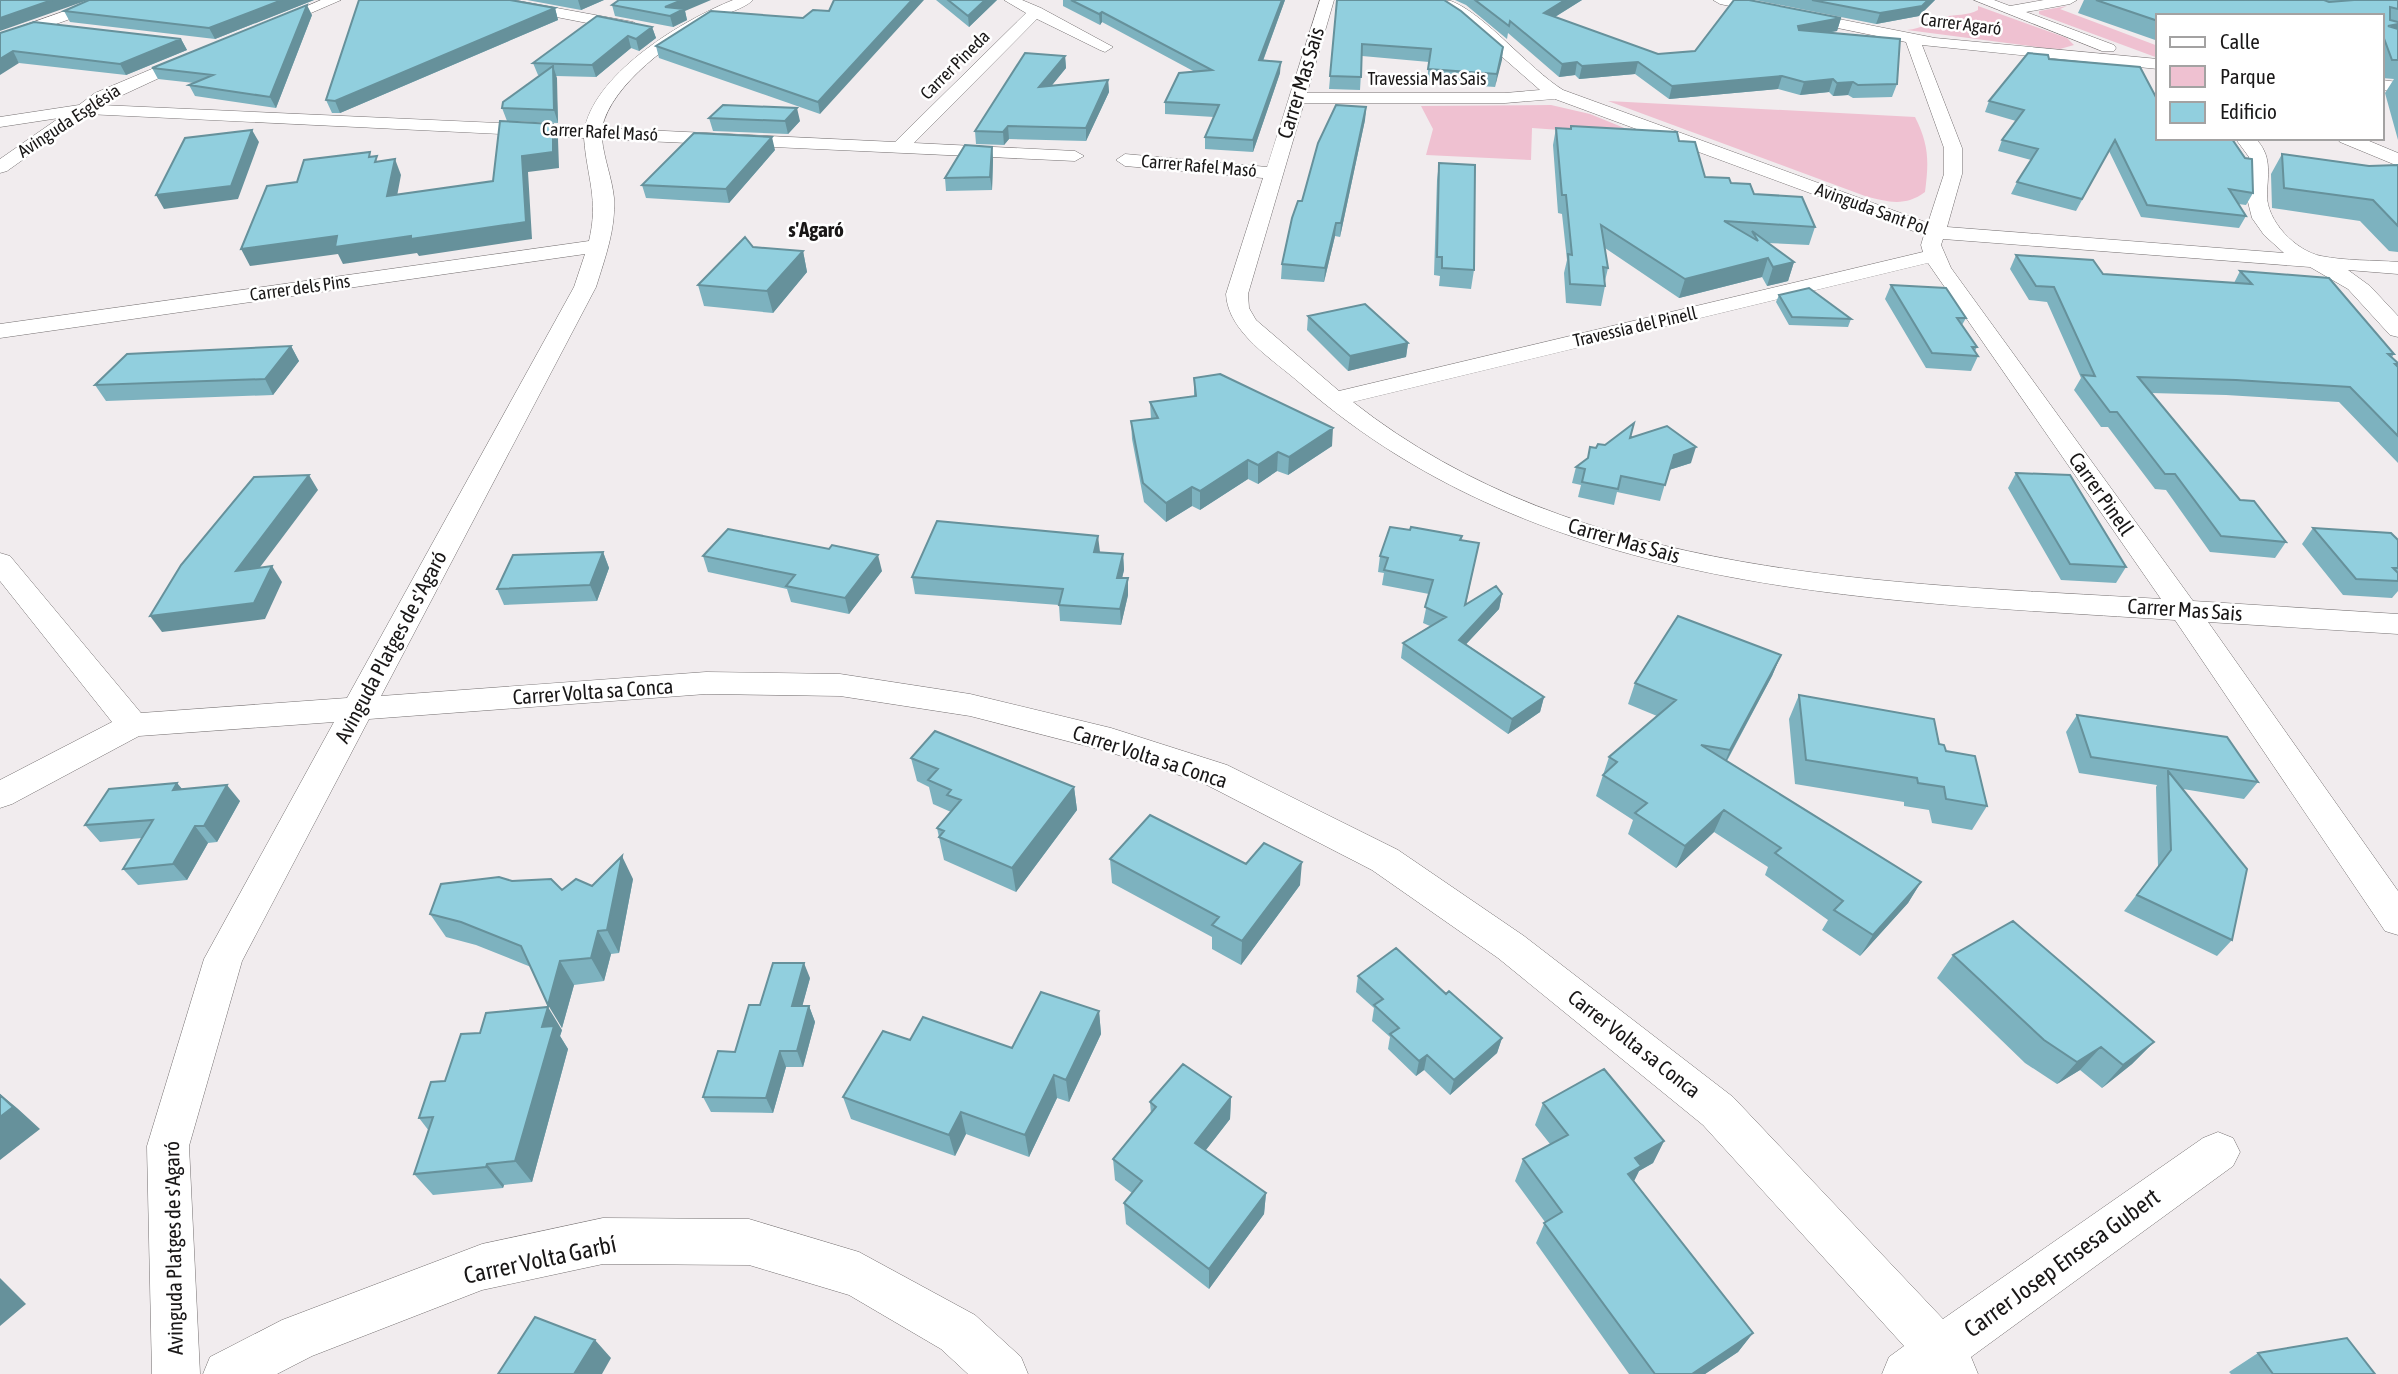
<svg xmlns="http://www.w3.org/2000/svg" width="2398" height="1374" viewBox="0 0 2398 1374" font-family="'Asap Condensed',sans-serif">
  <rect width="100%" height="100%" fill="#f1ecee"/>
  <path fill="#efc1d1" d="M1978,6l89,32 7,7 -14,4 -15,-1 -138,-18c15,-1 24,-9 37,-13 12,-3 23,-1 34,-7z
    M2067,6l-7,3 98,37v12l-119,-44v-3z
    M1608,101l307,16c14,28 14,44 10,75 -20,15 -37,10 -60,4z
    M1551,105l39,9 54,22 -112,-8 -1,32 -105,-5 7,-26 -12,-23z"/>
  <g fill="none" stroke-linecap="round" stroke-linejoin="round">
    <g stroke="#757071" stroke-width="1">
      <path id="minor" d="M96,0h21l-2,3 -115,41v-10z
        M321,0h20l-67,29h-10l-3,-3z
        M483,0h30l120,22 8,5 -8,5 -143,-28z
        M733,0h20c-9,9 -27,13 -39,19 -39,19 -103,65 -112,109l293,14 131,-129 -22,-13h18l19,8 72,39 -8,5 -5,-2 -63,-31 -123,124 161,8 9,5 -9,5 -473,-22c2,20 10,39 12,59 2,31 -9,60 -18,89l-215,409 325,-24 134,2 130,20 141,34 116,37 171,85 126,86 209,161 210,222 260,-181 15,-6 15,6 7,14 -7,14 -262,191 7,17h-96l7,-17 15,-11 -201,-221 -205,-167 -126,-88 -169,-87 -97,-32 -136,-35 -130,-20 -134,-2 -337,25 -127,242 -53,185 11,228h-48l-5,-228 57,-187 130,-237 -195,14 -127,68 -12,4v-28l112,-58 -112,-141v-28l10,3 131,157 206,-15 227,-411 11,-33 -585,84v-14l589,-83c10,-42 -2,-63 -5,-103l-497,-24 -80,57 -7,2v-14l59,-41 -59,9v-10l79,-12 16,-12 97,-41 6,2 2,3 -2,3 -97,45 484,22c13,-56 98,-107 148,-127z
        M1320,0h14l-27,93h198l35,-3 -79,-69 -32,-21c7,0 15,0 22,1 34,13 77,67 112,89l365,133 16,-49v-26l-38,-106 -186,-38 -7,-4h29l193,38 223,21v10l-236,-24 40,103v26l-15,53 337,26 -20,-18 -12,-17 -5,-20 2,-41 -14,-19h20c17,17 13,34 12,56 -1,27 29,57 54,62 25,5 52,4 77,6v12l-50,-4 22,16 28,30v21l-8,-2 -42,-46 -38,-22 -367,-28 -2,6 10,23 242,333 205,13v20l-190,-12 190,269v44l-13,-4 -210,-311c-304,-20 -631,-24 -874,-236 -27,-24 -73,-51 -75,-90l37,-116 -138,-12 -9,-6 9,-6 142,13zM1555,99l369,136 -3,10 2,7 -584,139 -83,-71 -7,-12 -1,-14 56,-191h201zM1928,263l233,336c-274,-17 -581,-18 -808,-197z
        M1974,0h20l16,6 34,-6h33l-7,4 -44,8 88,33 2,3 -2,3h-12z
        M2382,80l16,2v10l-16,-2z
        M2337,138h25l36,15v13l-58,-24z
        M603,1218l146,1 110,33 116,63 46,42 7,17h-60l-27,-25 -92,-54 -100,-30 -146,-1 -121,26 -170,66 -35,18h-74l7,-17 72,-37 200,-76z"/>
    </g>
    <use href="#minor" fill="#fff" fill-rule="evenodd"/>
  </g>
  <path fill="#7db2bf" d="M89,0h225l-99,39 -145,-17 -6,-11z
    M527,0h77l-23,10z
    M936,0h61l-28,27z
    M1063,0h222l-22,61 17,12 -27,79 -48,-3v-12l9,-20 -49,-3v-12l30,-30 -93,-50 -2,3 -37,-19z
    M1337,0l166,47 -8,40 -68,-5 2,-20 -67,-6 -2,34 -31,-1z
    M1455,0h127l-27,17 103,37 37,-3 146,-33 -4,13 -11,2 71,51 -5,13 -39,1 -5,-3 -15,1 -4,-4 -29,3 -22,-6 -109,10 -34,-25 -56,5 -4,-4 -16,2 -51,-44 -1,6 -41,-34z
    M1755,0h180l-16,16 -43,8z
    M2084,0h314v140l-13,-47 9,-14 -12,-1v-62h-224v25l-80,-28z
    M612,5l73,6 2,9 -14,7 -58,-11z
    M555,8l3,12 -218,93h-8l-6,-13z
    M829,11l-9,103 -161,-56 -3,-12 147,-28z
    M312,15l-36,93 -81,-12 -6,-11 5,-2 -36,-4 -6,-11z
    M652,27l4,11 -17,13 -8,-3 -35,29 -40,-1 2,47 -51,-2 -5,-13 38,-33h-2l-5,-12z
    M0,33l181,6 6,11 -61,25 -107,-12z
    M1065,56l1,12 -15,18 57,-6 1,12 -23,49 -77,-2 -5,6 -28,-1 -1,-13z
    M2049,59l109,79 95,55 -7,12 -8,-1 8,12 -7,12 -98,-11 -32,-66 -33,60 -65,-17 6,-12 14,-22 -33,-9 4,-11 14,-19 -31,-9 4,-11z
    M1366,107l-1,13 -25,117 -5,-1 -11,46 -43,-3 1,-15 20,-63z
    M709,118l91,3 -12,13 -75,-3z
    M1571,126l108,15 26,36 26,6 23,11 61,33 -6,18 -42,-2 27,19 -6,19 -21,5 -5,-9 -83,21 -74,-50 3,20 -3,13v5l-4,20 -35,-3 -2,-30 3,-13 -5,-46 -4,-1 -5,-68 3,-17 14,1z
    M992,147l1,13 -1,30 -46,1 -1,-13z
    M775,150l-46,53 -83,-5 -4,-13z
    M2282,154l87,12 29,-1v87l-9,-1 -29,-30 -88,-13 -1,-34z
    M1439,163l35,107 -3,19 -32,-3 1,-10 -6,-1 3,-95z
    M753,247l50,4 4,21 -34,41 -69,-7 -6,-21z
    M2016,255l87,19 131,9 6,-12 154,83 -2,3 6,6v100l-59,-61 -113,-7 -75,-2 89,107 46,42 -11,16 -65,-6 -44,-62 -11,-1 -47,-62h-7l-27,-37 7,-12 -34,-76 -18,-2 -19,-31z
    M1891,285l75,33 -4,7 15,22 -2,4 3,5 -7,15 -45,-3 -41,-69z
    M1779,295l72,24 -3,8 -59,-2 -13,-23z
    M1308,316l100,27 -2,14 -58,14 -41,-41z
    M291,346l8,15 -26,34 -167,6 -11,-16z
    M1194,378l138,68 -44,29 -11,-4 -19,13 -10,-5 -48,31 -8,-4 -26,16 -22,-20 -12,-63 -1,-18 20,-2 -1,-17 44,-6z
    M1630,438l61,25 -22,7 -9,31 -43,-9 -3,13 -36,-8 3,-12 -9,-2 4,-16 12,-9 8,-10z
    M2016,473l110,94 -10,16 -55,-3 -53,-92z
    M2313,528l85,12v51l-6,7 -49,-3 -41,-51z
    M1461,540l18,3 -13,61 36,-10 -3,15 -33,35 78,53 -4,15 -32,22 -107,-76 2,-15 27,-17 -7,-3 6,-29 -47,-9 2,-12 -6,-1 2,-16z
    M603,552l6,16 -12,33 -93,4 -7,-16z
    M1099,553l24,1 1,16 -2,8 6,17 -7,30 -61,-4 -1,-16 -144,-11 -3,-17z
    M703,556l179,15 -33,43 -58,-12 -4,-13 -79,-17z
    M1781,655l-9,21 -45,85 194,121 -13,21 -48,53 -38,-26 6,-10 -63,-45 3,-8 -54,-35 -38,36 -48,-34 5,-14 -37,-24 13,-39 48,-41 -29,-12 7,-21z
    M1799,695l140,49 7,7 41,55 -15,24 -40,-7 -3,-13 -25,-4v-4l-109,-18 -6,-65z
    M2077,715l181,67 -14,17 -61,-10 49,151 -15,16 -93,-45 34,-44 -2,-80 1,-2 -78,-12 -13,-41z
    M911,758l163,29 3,23 -61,82 -72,-32 -7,-32 14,-16 -18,-8 -4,-17 -12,-6z
    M177,783l5,6 58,12 -23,41 -9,1 -21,37 -49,5 -15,-16 19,-31 -42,4 -15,-17z
    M1110,859l136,5 54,21 -59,80 -29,-16v-12l-100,-54z
    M633,879l-14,74 -8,1 -7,27 -30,4 -12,43 -31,-61 -55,-22 -30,-8 -16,-23 82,-33 50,9z
    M1953,955l201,87 -22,22 -30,24 -22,-18 -23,14 -32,-21 -88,-85z
    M1358,976l88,18 56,44 -5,15 -47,42 -26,-25 -8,6 -28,-27 2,-12 -18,-16 2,-13 -18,-16z
    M810,978l-8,28h7l6,16 -12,45h-17l-13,46 -62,-1 -8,-15 32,-45 25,-47z
    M1099,1011l2,23 -32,68 -12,-4 -28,59 -63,-23 -11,22 -104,-37 -8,-22 169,-49z
    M562,1030l-2,6 8,13 -36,133 -28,3 -1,3 -70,7 -19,-21 15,-43 -10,-13 26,-37z
    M1231,1097l-1,22 -25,32 61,42 -2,21 -55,75 -83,-65 -2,-21 8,-10 -17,-13 -2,-21 38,-45 -1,-12z
    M1543,1103l121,38 -11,22 -14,8 -5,10 119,152 -15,19 -33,22h-76l-93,-131 9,-21 -30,-41 8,-22 27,-15 -15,-19z
    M2258,1353l117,21h-144l-2,-2z"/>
  <path fill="#66919b" d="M52,0h36l-88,31v-13z
    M282,0h32l-99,39 -6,-11z
    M578,0h26l-23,10z
    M682,0h29l-26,11 2,9 -14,7 -3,-11 -5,-9z
    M912,0h12l-104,114 -2,-12z
    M985,0h12l-28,27 -1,-11z
    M1282,0h3l-26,71v-11z
    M1565,0h17l-40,25 2,-12z
    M1928,0h7l-16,16 -43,8 4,-11z
    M307,5l5,10 -36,93 -6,-11z
    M555,8l3,12 -218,93 -5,-12z
    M1102,12v10l-2,3 -1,-11z
    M1841,18l-4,13 -42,7 3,-12z
    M2398,24v6l-10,-4z
    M652,27l4,11 -17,13 -3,-12z
    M628,36l3,12 -35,29 -4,-12z
    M181,39l6,11 -61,25 -6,-11z
    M1503,47l-1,13 -7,27 2,-13z
    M13,51l6,12 -19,12v-16z
    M1065,56l1,12 -26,32 -1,-13z
    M1281,62l-1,11 -27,79v-12z
    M1577,62l-2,13 -16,2 3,-13z
    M1638,62l-3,12 -56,5 3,-13z
    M553,66l4,12 1,45 -4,-13z
    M1782,76l-4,13 -109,10 3,-13z
    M1833,79l-4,13 -29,3 4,-13z
    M1108,80l1,12 -23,49v-13z
    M1853,82l-5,13 -15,1 4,-13z
    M1366,107l-1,13 -25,117 1,-14z
    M797,108l3,13 -12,13 -3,-13z
    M553,124l5,15 1,29 -31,4 4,67 -113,17 -2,-3 -74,11 -5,-10 -88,12 -9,-17 96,-13h74l115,-14 -4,-66z
    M1008,126l1,13 -5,6 -1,-13z
    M252,130l7,12 -21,57 -74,10 -8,-14z
    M772,137l3,13 -46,53 -3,-14z
    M992,147l1,13 -1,30 -2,-13z
    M395,159l6,16 -7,37 -7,-16z
    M1336,223l-1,13 -11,46 1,-14z
    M803,251l4,21 -34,41 -6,-22z
    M1768,258l-6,19 -83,21 6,-19z
    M1794,262l-6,19 -21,5 6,-19z
    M1408,343l-2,14 -58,14 2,-15z
    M291,346l8,15 -26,34 -8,-16z
    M1333,428l-1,18 -44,29 1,-18z
    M1696,447l-5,16 -22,7 5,-15z
    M1278,452l-1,19 -19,13v-19z
    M1248,460v19l-48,31v-19z
    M309,475l9,15 -72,96 -10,-15z
    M1192,487v19l-26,16v-19z
    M1098,536l2,16 -5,16 -1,-16z
    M603,552l6,16 -12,33 -7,-16z
    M1123,554l1,16 -6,24 -1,-16z
    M878,555l4,16 -33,43 -4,-16z
    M272,566l10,16 -17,37 -103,13 -12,-16z
    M1128,578v17l-7,30 -1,-16z
    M1502,594l-3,15 -43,46 3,-15z
    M1781,655l-9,21 -51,95 9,-21z
    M1544,697l-4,15 -32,22 4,-15z
    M177,783l13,16 -17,-9z
    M227,785l13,16 -23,41 -13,-16z
    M1074,787l3,23 -61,82 -4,-24z
    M1724,810l-10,22 -38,36 9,-22z
    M195,826l13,17 -21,37 -14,-16z
    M622,856l11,23 -14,74 -12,-23z
    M1302,862l-2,23 -59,80 1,-24z
    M1921,882l-13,21 -48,53 13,-21z
    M598,931l13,23 -7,27 -13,-23z
    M560,961l14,24 -12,43 -14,-23z
    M804,963l6,15 -12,44 -6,-16z
    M809,1006l6,16 -12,45 -6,-16z
    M548,1007l14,23 -2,6 8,13 -36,133 -17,-21 27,-134z
    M1099,1011l2,23 -32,68 -3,-22z
    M1502,1038l-5,15 -47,42 4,-15z
    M2154,1042l-22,22 -30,24 21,-23z
    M2101,1047l-21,23 -23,14 20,-22z
    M780,1051l6,16 -13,46 -7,-15z
    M1427,1055l-3,15 -8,6 3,-15z
    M1054,1075l3,23 -28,59 -4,-22z
    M0,1094l17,14 23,21 -40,31z
    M1231,1097l-1,22 -35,45v-21z
    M961,1112l5,22 -11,22 -6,-21z
    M1664,1141l-11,22 -14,8 -8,16 -13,8 17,-37z
    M487,1164l17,21 -1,3 -17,-21z
    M1266,1193l-2,21 -55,75v-20z
    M0,1278l26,26 -26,22z
    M1753,1333l-15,19 -33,22h-13z
    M595,1340l16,18 -9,16h-28z"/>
  <path fill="#91cfde" stroke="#66919b" stroke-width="2" d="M0,0h52l-52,18z
    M89,0h193l-73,28 -145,-17z
    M359,0h151l45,8 -220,93 -9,-1z
    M619,0h63l-17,7 19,2 -14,7 -58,-11z
    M834,0h78l-94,102 -162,-56 55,-35 92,7 10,-8 16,1z
    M948,0h37l-17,16z
    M1071,0h211l-23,60 22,2 -28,78 -48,-3 14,-32 -54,-3 14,-29 33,-3 -110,-58 -3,2z
    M1337,0h107l17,11 42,36 -6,27 -69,-5 3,-20 -69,-5 -1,33 -31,-1z
    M1475,0h90l-21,13 114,41 37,-3 39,-51h15l92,18 -43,8 1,4 101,9 -3,45 -39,1 -5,-3 -16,1 -4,-4 -29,3 -22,-6 -110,10 -34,-24 -56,4 -5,-4 -15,2 -52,-43 -1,5z
    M1812,0h116l-6,6 -42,7z
    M2096,0h228l5,2 25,-2h44v9l-8,-2v13l8,2v2l-10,2 10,3v31h-6l-10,-27v-17h-69l-7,-2 -13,2h-135v5z
    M307,5l-37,92 -81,-12 24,-10 -61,-7z
    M597,16l55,11 -16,12 -8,-3 -36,29 -59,-2z
    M34,22l147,17 -61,25 -107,-13 -13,8v-26z
    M1025,53l40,3 -26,31 69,-7 -22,48 -78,-2 -5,6 -28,-1z
    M2028,53l20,2 1,4 91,8 18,34v37l74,1 13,19 7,1 1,34 -24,-4 17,27 -99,-11 -32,-65 -33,59 -65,-17 21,-33 -36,-9 22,-30 -35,-9z
    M553,66l1,44 -52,-2 1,-6z
    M723,105l74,3 -12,13 -76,-3z
    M1336,105l30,2 -25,116h-5l-11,45 -43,-4 10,-46 6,-17h4l16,-58z
    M500,121l53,3v28l-31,4 4,66 -115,17v-3l-76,11 2,-11 -96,13 26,-63 30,-4 7,-22 66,-8 -1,5 8,-1 -2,6 20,-3 -8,37 106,-15z
    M1571,126l106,6 2,9 16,1 10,35 24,1 2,5 19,1 4,10 48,3 13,30 -91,-6 34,20 -6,-10 42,31 -21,5 -5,-9 -83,21 -84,-54 7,43 -5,-1 2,19 -35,-2 -2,-30 4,1 -6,-60h-4l-6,-67 15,1z
    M252,130l-21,56 -75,9 29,-57z
    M694,133l78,4 -46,52 -84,-4z
    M965,145l27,2 -2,30 -45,1z
    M2282,154l87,12 29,-1v61l-25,-26 -89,-12z
    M1439,163l36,2 -1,105 -32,-2v-11h-5z
    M745,237l8,10 50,4 -36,40 -69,-6z
    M2016,255l77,5 10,14 149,10 -12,-13 89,7 65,76h-6l10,9v1h-3l3,3v69l-48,-49 -114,-7 -98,-3 102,123 14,1 32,41 -65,-6 -46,-62h-10l-48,-62h-7l-28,-37 13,1 -41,-89 -18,-1z
    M1891,285l55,3 20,30h-9l20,29h-5l6,9 -46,-3z
    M1809,288l42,31 -59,-2 -13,-22z
    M1365,304l43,39 -58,13 -42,-40z
    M291,346l-26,33 -170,6 32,-31z
    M1220,374l113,54 -44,29 -11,-5 -20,13 -10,-5 -48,31 -8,-4 -26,16 -23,-20 -12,-62 27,-3 -8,-16 46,-6 -2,-18z
    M1634,423l-4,15 37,-12 29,21 -22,8 -9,30 -44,-9 -3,13 -36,-7 3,-13 -9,-2 12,-9 2,-11 6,1 2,-4 7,1z
    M2016,473l54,2 56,92 -56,-3z
    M309,475l-73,96 36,-5 -18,37 -104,13 31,-51 73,-88z
    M937,521l161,15 -4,16 29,2 -6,24h11l-8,31 -61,-4 4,-16 -151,-12z
    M1390,527l20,3 1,-3 51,9 -2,4 19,3 -14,62 31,-19 6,8 -43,46 85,57 -32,22 -109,-76 43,-26 -21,-10 8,-27 -49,-10 4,-12 -8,-2z
    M2313,528l78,5 7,7v28h-5l5,5v8l-42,-2z
    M728,529l101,20 3,-4 46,10 -33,43 -59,-12 9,-11 -92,-19z
    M603,552l-13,33 -93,4 16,-34z
    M1678,616l103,39 -51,95 -29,-5 220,137 -48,53 -39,-25 9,-9 -68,-48 6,-5 -57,-38 -39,36 -50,-33 12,-10 -44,-28 14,-13 -8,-5 67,-57 -41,-17z
    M1799,695l135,24 5,25 5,1 2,6 29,5 12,50 -41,-7 -2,-12 -26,-4 -1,-5 -111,-18z
    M2077,715l150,22 31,45 -167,-25z
    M935,731l139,56 -62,81 -73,-31 5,-6 -7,-3 24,-28 -14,-5 4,-5 -23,-10 10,-11 -27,-11z
    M2168,771l79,98 -15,71 -95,-45 34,-45z
    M177,783l-4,7 54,-5 -23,41h-9l-22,38 -50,5 30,-49 -68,5 24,-36z
    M1150,815l96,49 18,-21 38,19 -60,79 -30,-16 7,-8 -109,-58z
    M622,856l-15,74 -9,1 -7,27 -31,3 -12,44 -27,-59 -60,-24 -31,-8 11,-30 58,-7 13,4 39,-2 11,11 14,-11 16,7z
    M2013,921l141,121 -31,23 -22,-18 -24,15 -33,-22 -91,-85z
    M1396,948l50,46 3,-3 53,47 -48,42 -27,-25 -8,6 -29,-27 9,-6 -25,-23 9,-6 -25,-23z
    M773,963h31l-12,43h17l-12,45h-17l-14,47 -63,-1 15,-46 17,1 14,-47h11z
    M1041,992l58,19 -33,69 -12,-5 -29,60 -64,-23 -12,23 -106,-38 40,-66 27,9 13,-23 89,31z
    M548,1007l-6,20 12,-1 -39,135 -28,3 -1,3 -72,7 19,-57 -14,1 12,-36 14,-1 16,-47 19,-1 6,-20z
    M1183,1064l48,33 -36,46 71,50 -57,76 -85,-66 18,-22 -29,-22 43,-52 -6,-5z
    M1604,1069l60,72 -29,17 6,8 -13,8 125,159 -61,41h-37l-111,-151 18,-11 -39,-53 45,-24 -25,-32z
    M0,1095l13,12 -13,10z
    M535,1317l60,23 -21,34h-76z
    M2347,1338l28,36h-102l-15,-21z"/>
  <g text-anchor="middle" stroke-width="5" stroke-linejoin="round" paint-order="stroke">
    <g font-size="18" fill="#191717" stroke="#fff">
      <text transform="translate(1961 24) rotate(7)" y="6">Carrer Agaró</text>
      <text transform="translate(955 65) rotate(-45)" y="6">Carrer Pineda</text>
      <text x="1427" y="85">Travessia Mas Sais</text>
      <text transform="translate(69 121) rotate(-33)" y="6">Avinguda Església</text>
      <text transform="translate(600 132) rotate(3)" y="6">Carrer Rafel Masó</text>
      <text transform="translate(1199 166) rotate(5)" y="6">Carrer Rafel Masó</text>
      <text transform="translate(1872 209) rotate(20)" y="6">Avinguda Sant Pol</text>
      <text transform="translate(300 288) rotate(-8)" y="6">Carrer dels Pins</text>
      <text transform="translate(1635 327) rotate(-13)" y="6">Travessia del Pinell</text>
    </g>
    <g font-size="21" fill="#191717" stroke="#fff">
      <text transform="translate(1301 83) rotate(-73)" y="7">Carrer Mas Sais</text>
      <text transform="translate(2101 494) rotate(55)" y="7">Carrer Pinell</text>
      <text transform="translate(1624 541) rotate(16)" y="7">Carrer Mas Sais</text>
      <text transform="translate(2185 610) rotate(4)" y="7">Carrer Mas Sais</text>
      <text transform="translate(391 647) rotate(-62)" y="7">Avinguda Platges de s'Agaró</text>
      <text transform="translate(593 692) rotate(-4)" y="7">Carrer Volta sa Conca</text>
      <text transform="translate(1150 757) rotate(18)" y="7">Carrer Volta sa Conca</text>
      <text transform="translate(1634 1044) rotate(38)" y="7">Carrer Volta sa Conca</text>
      <text transform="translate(174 1248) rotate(-91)" y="7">Avinguda Platges de s'Agaró</text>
    </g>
    <g font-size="21" font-weight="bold" fill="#191717" stroke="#fff">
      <text x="816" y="237">s'Agaró</text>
    </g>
    <g font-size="24" fill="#191717" stroke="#fff">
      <text transform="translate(540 1260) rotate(-12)" y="8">Carrer Volta Garbí</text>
      <text transform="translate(2062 1263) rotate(-36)" y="8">Carrer Josep Ensesa Gubert</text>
    </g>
  </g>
  <rect x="2156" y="14" width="228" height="126" fill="#ffffff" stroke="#a3a2a2" stroke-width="2"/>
  <rect x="2170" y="37" width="35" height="10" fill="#ffffff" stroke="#a3a2a2" stroke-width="2"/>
  <text x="2220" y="49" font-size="21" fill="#191717">Calle</text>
  <rect x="2170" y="66" width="35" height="21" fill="#efc1d1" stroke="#a3a2a2" stroke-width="2"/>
  <text x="2220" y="84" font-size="21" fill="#191717">Parque</text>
  <rect x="2170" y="102" width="35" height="21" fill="#91cfde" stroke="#a3a2a2" stroke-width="2"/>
  <text x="2220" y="119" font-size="21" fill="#191717">Edificio</text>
</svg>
